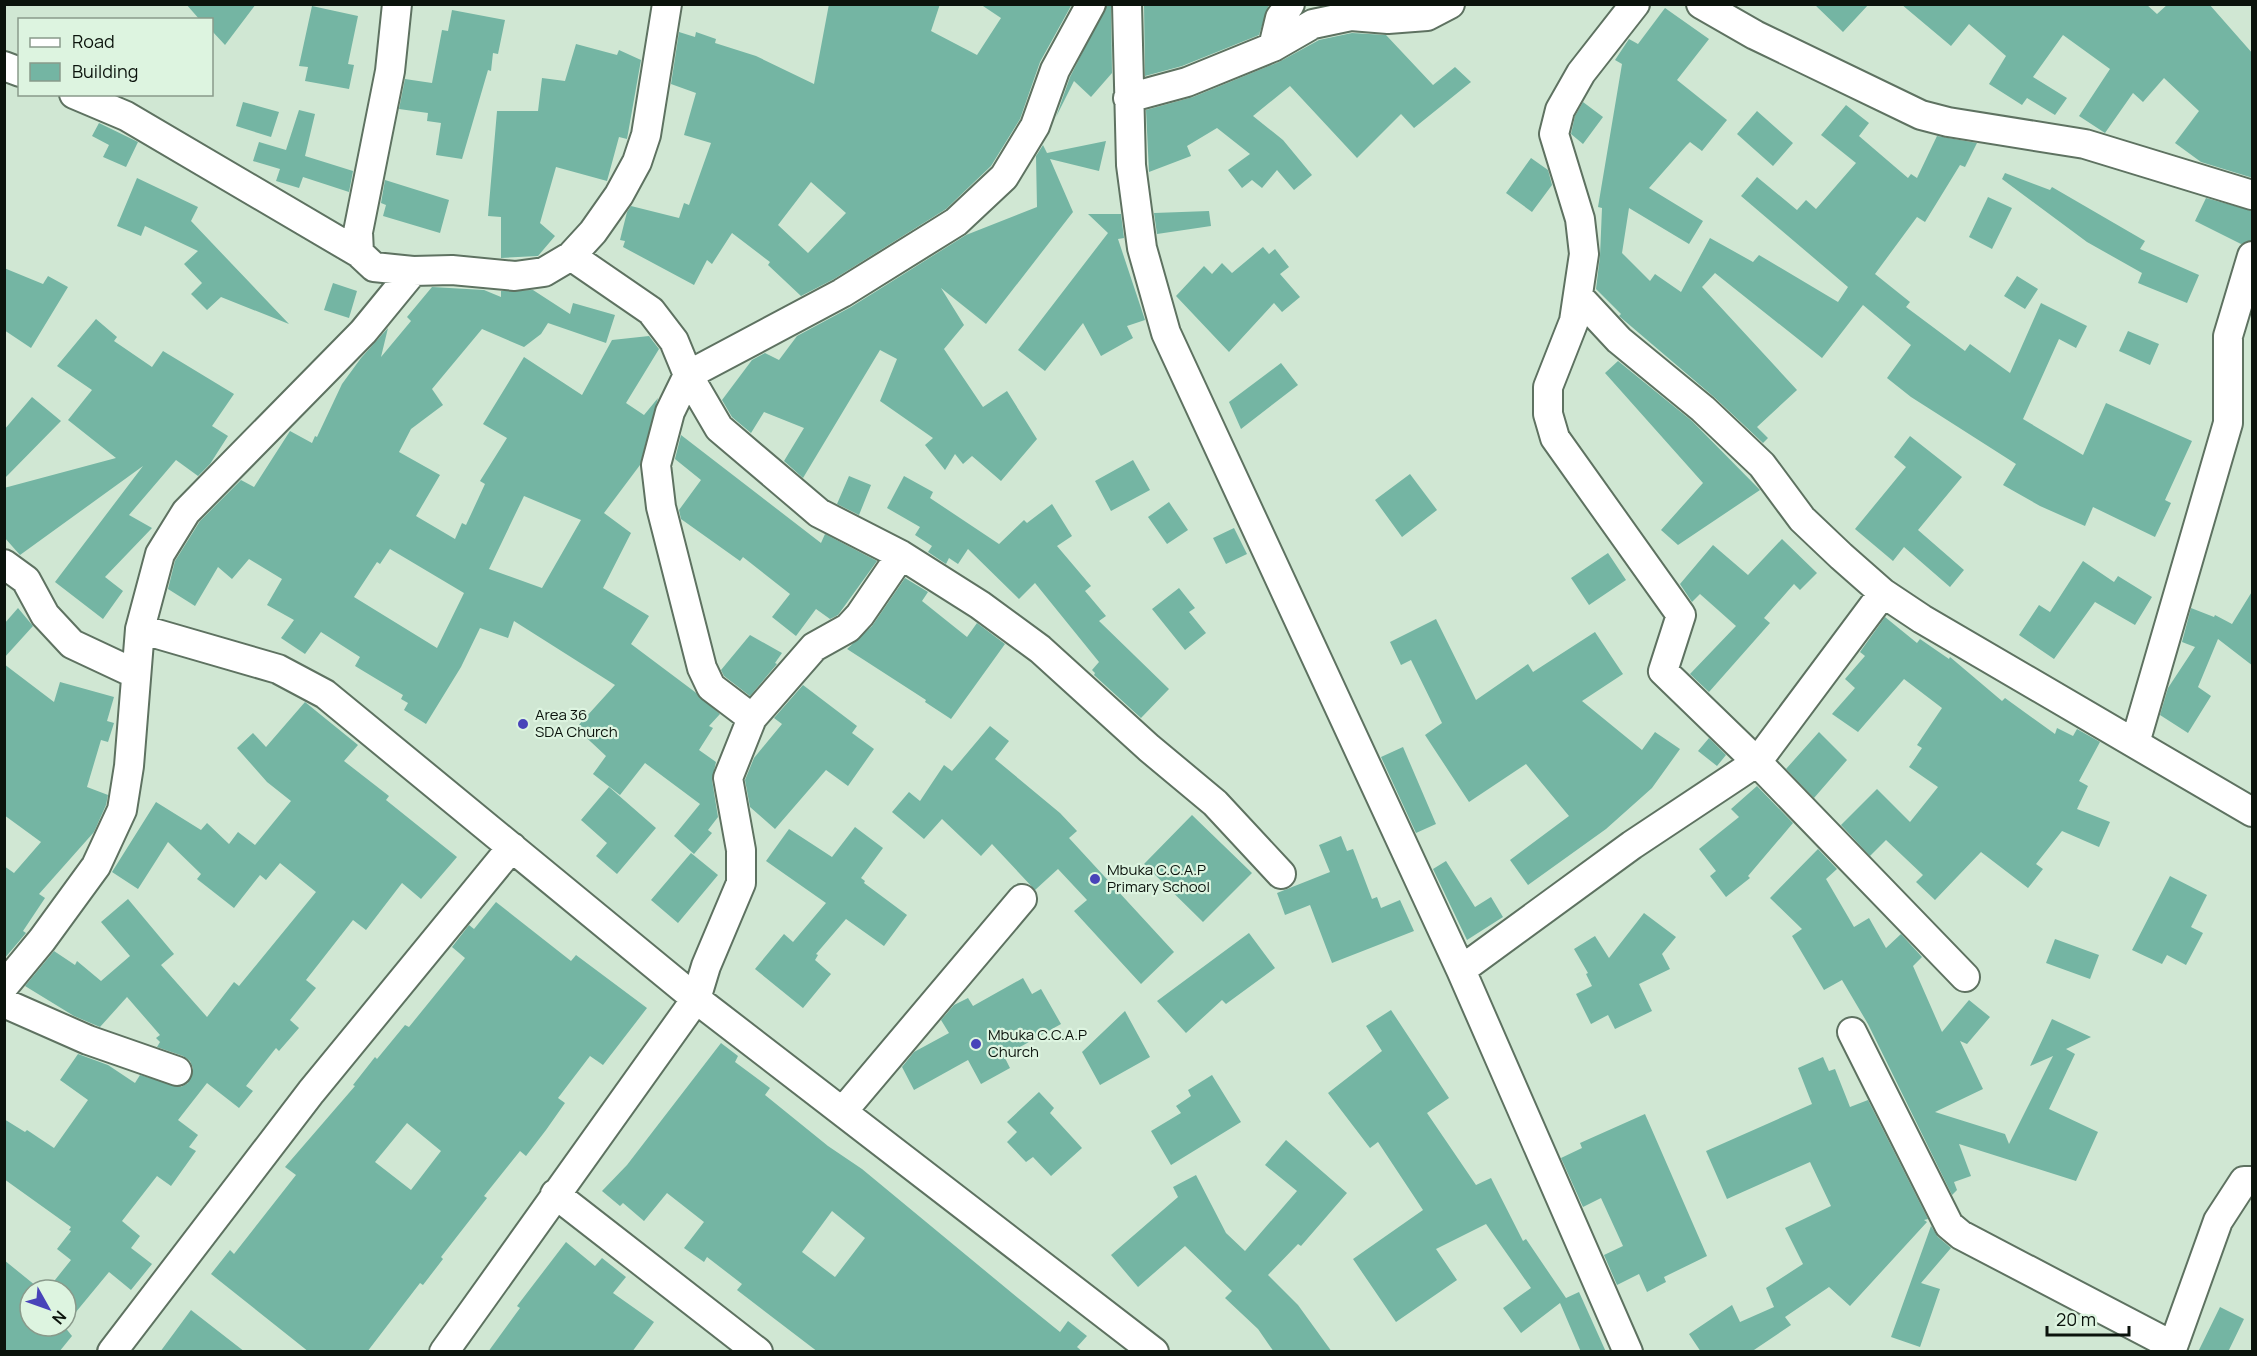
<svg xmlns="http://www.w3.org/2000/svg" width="2257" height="1356" viewBox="0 0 2257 1356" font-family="Manrope,sans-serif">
  <rect width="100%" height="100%" fill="#d0e7d3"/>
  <path fill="#74b5a3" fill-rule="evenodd" d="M186,4h70l-31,41 -13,-14v-11h-12z
    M829,4h111l-9,27 46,24 24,-37 -21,-14h92l-32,58 -20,57 -29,47 -45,43 -112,70 -33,17 -33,-31 2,-3 -38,-29 -20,31 -5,-4 -13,25 -71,-38 2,-6 -5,-1 7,-28 4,-6 48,12 5,-15 5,2 22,-62 -27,-8 12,-42 -25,-9 8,-52 16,5 1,-5 20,7 -1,4 41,13 58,28zM811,182l35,31 -38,40 -30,-28z
    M1107,4h4l1,69 -21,24 -17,-16 -18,36 14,-40z
    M1144,4h125l-10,31 -77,31 -37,10z
    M1814,4h55l-26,28z
    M1901,4h245l11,10 11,-10h41l44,50v124l-52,-16 -26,-19 24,-32 -35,-33 -21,24 -10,-9 -28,40 -26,-17 31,-47 -47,-34 -30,42 34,21 -12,17 -28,-17 -5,7 -33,-21 17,-28 -37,-32 -18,22z
    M312,6l46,10 -10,48 6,1 -5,24 -44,-8 3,-14 -9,-1z
    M1665,8l44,31 -32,41 50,40 -25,31 -12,-9 -4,4 -37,42 54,33 -14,23 -60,-36 -7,45 28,28 5,-7 26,18 29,-54 43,24 6,-7 79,47 10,-15 -107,-91 16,-19 40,33 9,-10 10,9 40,-46 -35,-28 25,-30 23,18 -10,13 49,42 3,-4 6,4 20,-42 40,7 -12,24 -5,-2 -35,57 -8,-5 -42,57 35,28 -4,5 59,44 5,-7 40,29 31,-70 46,23 -11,22 -17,-9 -36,80 60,36 23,-52 86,38 -27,59 6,3 -16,34 -62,-30 -8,19 -45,-20 -37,-21 13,-21 -105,-67 -24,-19 24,-33 -48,-40 -41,53 -107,-85 -13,14 95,103 -40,37 11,11 -5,5 -49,-46 -95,-81 2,-2 -25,-25 4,-33 2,-48 -4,-1 24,-143 -7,-4 14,-21 9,5z
    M452,10l53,10 -7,34 -5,-1 -2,18 -3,-1 -26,89 -26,-4 5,-32 -14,-2 1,-8 -29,-4 6,-30 27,4 10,-53 6,1z
    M1352,33l34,2 47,50 22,-18 16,15 -57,46 -13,-14 -44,44 -67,-72 -37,30 30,24 29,35 -18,15 -17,-20 -15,18 -10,-8 -10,8 -14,-18 22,-16 -33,-26 -30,18 4,10 -42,16 -3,-62 47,-13 86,-35 40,-22z
    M576,44l41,11 2,-5 22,10 -14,79 -8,-2 -12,44 -51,-14 -16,56 15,13 -17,20 -37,2v-41l-13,-1 9,-105h41l4,-33 23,3z
    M243,102l36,10 -8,25 -35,-11z
    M1583,102l20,15 -20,27 -12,-10 4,-18z
    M299,110l16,4 -10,42 48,15 -4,21 -46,-15 -4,11 -23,-7 4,-12 -27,-8 6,-19 27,8z
    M1757,111l36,32 -20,23 -36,-32z
    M99,123l39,19 -12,25 -23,-10 6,-12 -17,-9z
    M1106,141l-7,30 -49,-12 23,53 -87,112 -45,-36 23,37 -20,24 39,58 24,-16 30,48 -36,42 -29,-25 -9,8 -8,-10 -10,16 -20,-25 8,-7 -53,-37 17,-42 -17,-9 -77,128 -19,-17 20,-33 -40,-16 -13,21 -19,-16 -10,-17 30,-40 13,-7 14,7 18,-24 54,-29 115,-72 71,-28 -1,-51 7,-11 4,8z
    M1531,158l17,12 4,15 -20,27 -26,-19z
    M2005,173l45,17 2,-3 93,54 -5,8 59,26 -12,28 -49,-20 4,-10 -55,-31 -85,-63z
    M137,178l61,29 -7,14 98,103 -68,-27 -14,13 -16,-16 11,-11 -18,-19 14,-13 -53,-25 -4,10 -24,-10z
    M385,180l64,20 -9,33 -57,-17 3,-11 -5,-2z
    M1988,197l24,11 -20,41 -23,-12z
    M2206,198l47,13v29l-12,4 -46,-23z
    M1209,211l2,15 -54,8 -3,-21z
    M1088,214h33l3,24 -6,1 27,81 -18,6 6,12 -32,18 -18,-33 -38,48 -27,-21 90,-117z
    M1263,247l6,7 6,-5 14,18 -9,7 20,23 -18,15 -8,-9 -45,49 -53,-56 28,-30 8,8 10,-11 10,10z
    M4,268l39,16 5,-8 20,11 -37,61 -27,-18z
    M2017,276l21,13 -13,20 -21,-13z
    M333,283l24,8 -8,27 -25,-8z
    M432,287l52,3 17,7v-6l32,-1 37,24 3,-11 42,12 -9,28 -58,-20 -7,11 -17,13 -42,-18 -50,60 11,16 -32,24 -12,23 41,23 -24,41 39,23 7,-16 4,2 19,-41 -5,-3 27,-43 -24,-14 41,-67 58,38 30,-55 37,-4 10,13 -33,54 18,12 14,-17 -18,67 -36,48 27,20 -28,55 46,28 -18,28 64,48 25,22 -11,12 4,2 -14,22 17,12 -4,18 6,37 -10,13 4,3 -18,21 -20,-18 26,-32 -55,-41 -25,32 -27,-21 13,-18 -30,-28 39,-43 -101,-64 -6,17 -28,-10 -19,39 -35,57 -22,-14 4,-7 -7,-4 2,-4 -48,-29 5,-9 -39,-25 -16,22 -24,-16 13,-18 -27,-15 15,-26 -33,-20 -17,20 -14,-12 -23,39 -27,-17 7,-28 25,-40 41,-41 13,7 36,-56 22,12 3,-7 2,1 25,-53 19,-26 27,-30 -7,29 30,-36 -4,-4zM524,496l57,24 -39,68 -53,-19zM390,549l74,44 -27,55 -83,-51 23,-35 3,2z
    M96,319l21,18 -3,4 38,26 11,-16 71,43 -22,32 16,10 -18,28 -12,12 -22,-16 -47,55 23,13 -47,49 18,14 -20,28 -48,-37 88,-116 -123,89 -16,-18v-49l112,-30 -48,-38 24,-30 -35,-24z
    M2128,331l31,13 -9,21 -31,-14z
    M1618,361l74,60 68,69 -82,55 -17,-15 42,-47 -98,-110z
    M1281,363l17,22 -57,44 -12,-27z
    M32,397l29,24 -57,58v-49z
    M681,435l140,108 4,-9 52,27 -39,54 -8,4 -14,-10 -20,27 -24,-19 18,-23 -47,-37 -3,4 -59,-42 -2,-9 22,-30 -26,-21z
    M1910,436l52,41 -44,53 46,40 -14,17 -46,-40 -11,14 -38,-32 51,-62 -12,-10z
    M1133,460l17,30 -39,21 -16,-30z
    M1410,474l27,36 -35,27 -27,-37z
    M849,476l22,9 -12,30 -22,-11z
    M904,476l29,16 -3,6 69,46 25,-24 3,3 25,-19 20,32 -15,10 34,40 -6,5 21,25 -7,5 70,68 -28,29 -47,-43 1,-2 -3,-3 7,-8 -64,-79 -16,16 -51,-50 -10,15 -9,-6 -3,6 -18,-12 4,-6 -17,-11 5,-8 -33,-19z
    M1169,502l19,28 -21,14 -19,-27z
    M1234,528l13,26 -21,10 -13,-26z
    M1782,539l35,34 -17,17 -6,-6 -30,34 6,5 -61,69 -19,-18 46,-48 -36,-32 -8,8 -12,-18 33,-39 35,30z
    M1608,553l18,27 -37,25 -18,-27z
    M2083,561l31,21 4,-6 34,21 -17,28 -40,-23 -41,57 -35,-24 20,-30 11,7z
    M905,578l23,14 -6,9 45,36 10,-14 28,21 -54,75 -26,-17 1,-2 -79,-51 25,-23z
    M1179,588l16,20 -6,4 17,21 -21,17 -33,-41z
    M2253,590v76l-35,-27 -20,48 13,9 -23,37 -28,-18 8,-27 27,-41 -13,-5 9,-34 23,9 1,-2 17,9z
    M18,608l15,18 -29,32v-34z
    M1885,617l32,26 3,-4 29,20 1,-2 52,44 3,-3 50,36 2,-6 16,8 4,-7 23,13 -21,39 9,5 -11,23 33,13 -11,25 -37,-16 -26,33 7,5 -15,19 -47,-36 -46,48 -19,-18 7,-7 -37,-35 -16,16 -29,-31 36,-36 33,33 28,-35 -29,-20 13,-19 -5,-3 25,-37 -38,-29 -46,53 -26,-18 23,-26 -10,-9 20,-23 -5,-4z
    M1436,619l40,81 52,-36 5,8 62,-40 28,42 -41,27 60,49 13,-18 25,17 -28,39 -46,41 -78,56 -18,-25 59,-44 -43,-52 -57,38 -44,-67 17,-12 -31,-63 -10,5 -11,-23z
    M750,635l32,18 -7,10 2,1 -27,32 -26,-20 -3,-6z
    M4,664l50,38 6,-20 54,15 -7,24 7,2 -6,19 -7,-2 -14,47 21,8 -2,10 -12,27 -55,62 6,4 -22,33 3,2 -22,26v-93l10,7 27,-31 -37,-27z
    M803,685l54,41 -5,7 22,16 -26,37 -22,-16 -51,59 -25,-22 -5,-27 9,-22 28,-34 -8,-6z
    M305,702l53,43 -14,16 45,35 -3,4 71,57 -36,42 -19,-16 -36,47 -13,-10 -47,60 10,8 -26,32 9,8 -20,23 -3,-3 -30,38 7,5 -14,17 -32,-25 -29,37 20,15 -9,12 7,4 -25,35 -14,-10 -35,45 18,15 -9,12 21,16 -21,26 -22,-18 -43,52v-34h-19l24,-30 -14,-11 14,-18 -2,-1 2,-3 -67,-48v-60l21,13 2,-2 27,18 34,-48 -28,-20 18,-26 30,11 27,18 5,-8 41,12 7,-4 5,-15 -3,-7 -7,-5 -26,-9 3,-5 -4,-4 4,-3 -33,-38 -27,30 -26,-11 -49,-30 29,-35 21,14 2,-4 24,20 29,-25 -29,-34 27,-23 46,55 -13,11 46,52 27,-35 5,4 77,-94 -36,-29 -14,17 -6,-5 -26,33 -37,-29 4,-5 -33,-32 -30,47 -26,-17 44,-70 45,28 6,-7 22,21 9,-12 17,13 36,-44 -24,-19 -30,-34 16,-15 13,14z
    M990,726l19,15 -14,18 65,54 17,18 -8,7 105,114 -33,32 -67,-73 13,-11 -29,-31 -23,21 -43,-46 -11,12 -39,-37 -18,20 -32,-27 17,-20 11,9 24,-36 8,6z
    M1819,732l28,28 -33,38 -28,-29z
    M1709,738l17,17 -9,11 -19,-15z
    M1403,747l33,77 -20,9 -35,-76z
    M1757,786l36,37 -45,53 2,2 -24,19 -16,-21 6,-5 -17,-22 40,-32 -8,-8z
    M609,787l47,41 -39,46 -21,-18 11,-13 -26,-23z
    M1192,815l60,58 -49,49 -59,-58z
    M855,827l28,21 -22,30 4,3 -1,2 43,32 -23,31 -38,-27 -30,35 2,1 -3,5 16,14 -28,34 -48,-39 29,-35 9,8 33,-39 -60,-42 23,-32 43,28z
    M1341,836l6,15 6,-2 19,50 5,-2 4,11 19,-8 14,31 -82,32 -22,-58 -25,10 -8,-22 53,-21 -11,-27z
    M1818,849l19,20 -11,10 28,48 15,-9 17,30 15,-14 21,23 -9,9 29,66 27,-32 21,17 -23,27 -7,-3 23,48 -48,23 70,22 4,10 44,-88 -23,10 22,-47 39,18 -25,12 9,5 -26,55 49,23 -22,49 -117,-37 12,32 -17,6 3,8 -5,5 -84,-171 -26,-44 -18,10 -32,-54 10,-7 -32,-31z
    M691,853l27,22 -40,48 -27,-23z
    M1446,861l29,46 16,-10 12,20 -36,23 -34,-71z
    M2170,876l37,19 -16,32 12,6 -17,32 -19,-10 -5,9 -30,-14z
    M496,902l75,59 5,-6 71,53 -44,57 -13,-9 -32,42 7,5 -19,27 -20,26 -6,-5 -36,45 3,2 -46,59 2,2 -20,26 -3,-2 -53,69h-58l-98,-78 19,-24 4,4 62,-79 -11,-8 70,-81 -2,-1 22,-28 2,2 28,-34 4,2 56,-69 -13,-11 17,-22 5,4zM407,1123l34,28 -30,39 -36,-28z
    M1644,913l32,24 -14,17 8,15 -31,15 13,27 -37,18 -7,-14 -17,9 -15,-30 16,-8 -6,-12 2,-1 -14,-24 21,-13 14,22z
    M1249,933l26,35 -49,36 -4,-4 -36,33 -29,-32z
    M2055,939l44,16 -9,24 -44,-16z
    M1023,978l9,16 9,-5 20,35 -57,32 6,12 -29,16 -13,-24 -54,30 -12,-23 12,-15 35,-19 -8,-13 13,-15 14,-7 5,8z
    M1391,1010l58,88 -22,15 49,72 15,-7 32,63 3,-2 40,59 13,-6 27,60h-25l-21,-49 -39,30 -18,-25 28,-20 -45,-64 -50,25 21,31 -61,42 -43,-63 70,-49 -45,-68 -8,6 -42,-55 54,-42 -16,-25z
    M1125,1011l25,46 -50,28 -18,-33z
    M721,1043l17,13 -3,6 35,26 -5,7 63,51 34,23 156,129 42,34 8,-11 19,15 -10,11 6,5h-265l-81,-62 5,-6 -35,-27 -3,5 -20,-14 20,-26 -37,-29 -23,28 -21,-18 -3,3 -18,-15 25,-26zM832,1211l33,27 -30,39 -33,-25z
    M1823,1057l6,14 6,-2 15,38 18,-7 60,119 -4,1 3,2 -77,84 -21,-19 -44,30 6,8 -40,27h-50l-12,-18 43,-29 8,17 34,-15 -8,-19 37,-24 -18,-36 46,-22 -21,-44 -83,37 -21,-48 106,-47 -14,-36z
    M1212,1075l29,47 -70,43 -20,-34 30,-18 -5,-7 15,-10 -3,-6z
    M1039,1092l15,16 -4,5 32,35 -31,28 -18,-19 -7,5 -19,-20 10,-10 -10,-10z
    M1645,1114l62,142 -43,21 2,5 -19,10 -8,-18 -22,11 -13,-30 19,-9 -22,-48 -18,9 -22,-49 21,-10 -2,-5z
    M1286,1140l61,53 -46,53 -3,-2 -30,31 30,30 34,47h-58l-16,-23 -33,-31 7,-7 -47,-45 -47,41 -27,-32 67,-58 -5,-10 23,-12 30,58 19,18 52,-60 -32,-26z
    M1931,1226l7,11 13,11 -30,35 19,6 -20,58 -29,-10z
    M566,1242l29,24 7,-8 24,19 -13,16 41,29 -22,30h-144l32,-44 -3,-2z
    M4,1260l37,30h-11v36h34l8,10 -13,16h-55z
    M2220,1307l24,12 -16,33h-30z
    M191,1310l54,42h-85z"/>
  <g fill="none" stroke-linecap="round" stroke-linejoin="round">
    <g stroke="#5e7261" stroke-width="32">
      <path id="minor" d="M397,4l-7,67 -32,161 1,21 15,14 39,4 39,-1 63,6 29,-4 27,-16 22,-24 26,-37 18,-33 9,-27 21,-131
        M1127,4l4,161 11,83 24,85 295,637 167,382
        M1635,4l-54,69 -21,37 -6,24 26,85 4,35 -10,67 -26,66v27l7,24 126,177 -18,56 94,91 208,215
        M1701,4l54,31 166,80 27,7 137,22 167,51
        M1273,47l7,-29 10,-14
        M4,66l16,6
        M74,94l52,22 233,137
        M1128,98l59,-16 86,-35 40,-23 38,-8 37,3 39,-3 23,-12
        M571,256l80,55 23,30 14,34 31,53 100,85 82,42 79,50 60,44 109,99 66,55 66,71
        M1578,296l41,44 84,69 59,56 40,54 39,37 42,37 39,26 330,193
        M4,564l22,16 19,35 27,29 64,30
        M140,629l138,40 47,25 371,305 458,353
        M752,718l-41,-31 -9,-19 -41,-161 -5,-42 14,-53 18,-37 154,-82 114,-71 48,-45 31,-51 20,-56 36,-66
        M2135,743l93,-320v-87l24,-80
        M1461,970l171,-125 125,-83 126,-169
        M4,986l38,-46 54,-74 26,-56 7,-44 11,-137 20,-75 26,-42 177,-180 50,-61
        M4,1003l84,37 89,31
        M1852,1032l97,193 12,10 212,111
        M843,1111l179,-212
        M555,1194l203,158
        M112,1352l199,-260 201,-245
        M444,1352l252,-353 10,-33 35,-83v-33l-13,-72 24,-60 62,-71 34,-19 12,-13 41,-60
        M2171,1352l47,-131 26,-40h8"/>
    </g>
    <use href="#minor" stroke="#fff" stroke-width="28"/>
  </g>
  <g fill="#4843b9" stroke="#ddf4e0" stroke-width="2">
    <circle cx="523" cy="724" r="6"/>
    <circle cx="1095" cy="879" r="6"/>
    <circle cx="976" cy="1044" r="6"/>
  </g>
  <g text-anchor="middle" stroke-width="4.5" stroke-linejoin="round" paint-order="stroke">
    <g font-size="15" fill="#0b130c" stroke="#ddf4e0" text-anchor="start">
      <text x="535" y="720">Area 36<tspan x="535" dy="17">SDA Church</tspan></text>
      <text x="1107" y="875">Mbuka C.C.A.P<tspan x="1107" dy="17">Primary School</tspan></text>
      <text x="988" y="1040">Mbuka C.C.A.P<tspan x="988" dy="17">Church</tspan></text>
    </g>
  </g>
  <rect width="2257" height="1356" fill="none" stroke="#0b130c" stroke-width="12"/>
  <rect x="18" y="18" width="195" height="78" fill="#ddf4e0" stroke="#899a8b" stroke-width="1.5"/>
  <rect x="30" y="38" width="30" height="9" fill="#ffffff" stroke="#899a8b" stroke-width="1.5"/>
  <text x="72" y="48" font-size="18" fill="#0b130c">Road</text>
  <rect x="30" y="63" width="30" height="18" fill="#74b5a3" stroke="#899a8b" stroke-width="1.5"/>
  <text x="72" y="78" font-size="18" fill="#0b130c">Building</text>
  <g transform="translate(48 1308) rotate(130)"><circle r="28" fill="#ddf4e0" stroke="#899a8b" stroke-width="1.5"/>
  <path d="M0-4.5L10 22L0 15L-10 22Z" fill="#4843b9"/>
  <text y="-9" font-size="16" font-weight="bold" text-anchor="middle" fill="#0b130c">N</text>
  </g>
  <path d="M2047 1326v9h82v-9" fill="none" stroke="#0b130c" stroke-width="3"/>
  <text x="2056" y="1326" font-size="18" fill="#0b130c" stroke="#ddf4e0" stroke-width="4.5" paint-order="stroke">20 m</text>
</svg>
